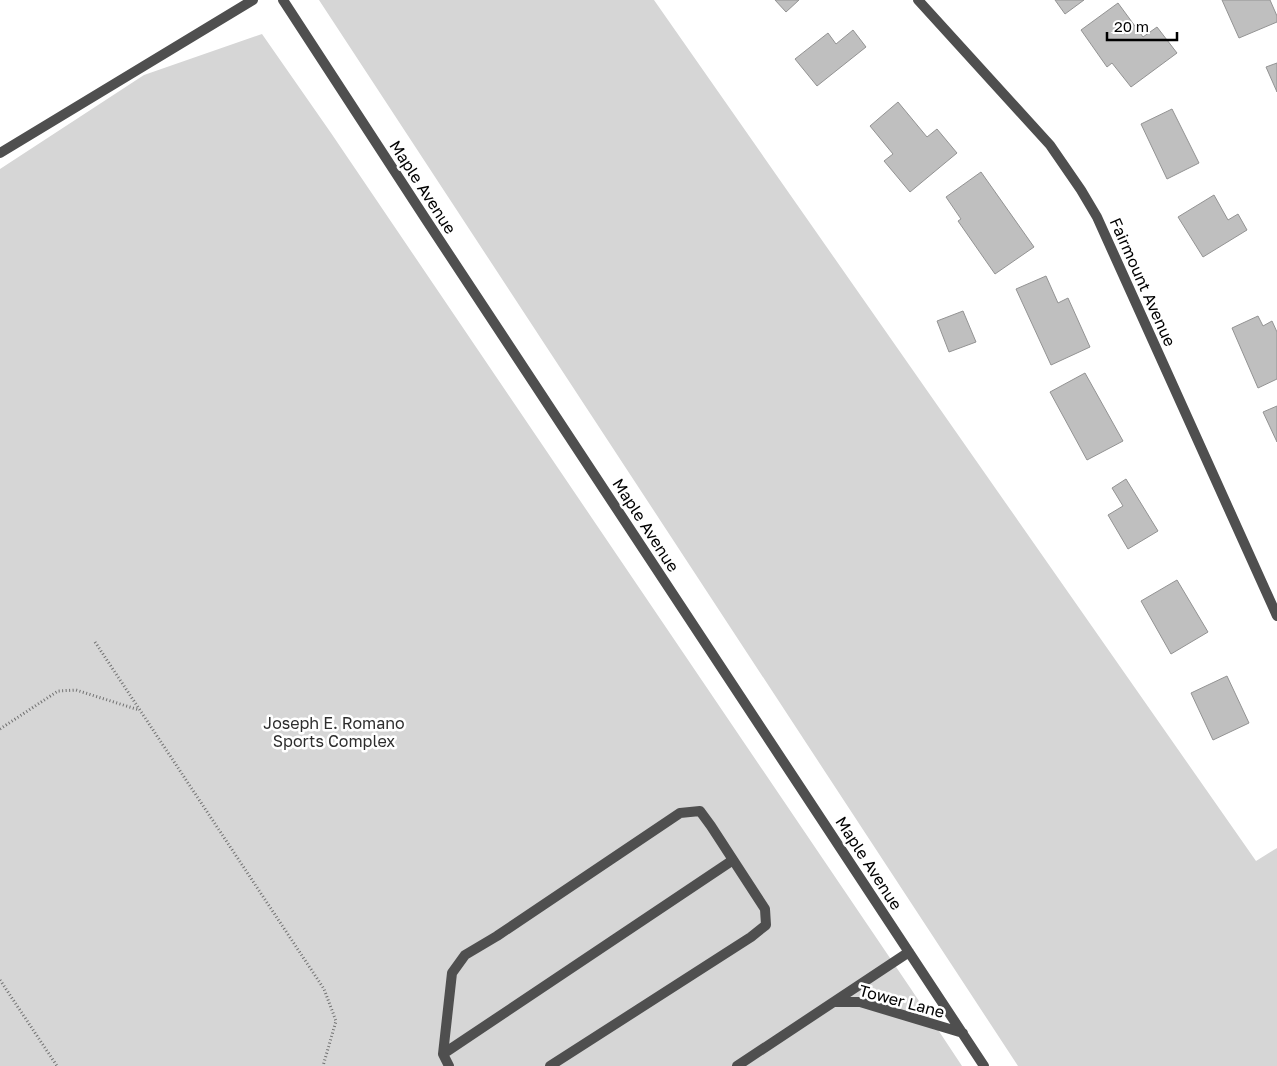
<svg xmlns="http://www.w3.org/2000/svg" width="1277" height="1066" viewBox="0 0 1277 1066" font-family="'Golos Text',sans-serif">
  <rect width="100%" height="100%" fill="#fff"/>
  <path fill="#d6d6d6" d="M319,0h335l602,861 21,-13v218h-259z
    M262,34l69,99 580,856 51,77h-962v-897l144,-94z"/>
  <path fill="#bfbfbf" stroke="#939393" d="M775,0h24l-13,12z
    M1055,0h29l-19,14z
    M1222,0h48l7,16v6l-38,16z
    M1118,3l25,34 14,-10 20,26 -46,34 -19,-24 -5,4 -26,-37z
    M853,30l13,17 -49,39 -22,-27 33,-26 8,11z
    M1277,63v29l-11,-25z
    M898,102l29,35 10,-8 20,24 -47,39 -26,-31 9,-7 -23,-28z
    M1172,109l27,54 -32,16 -26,-55z
    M981,172l53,75 -39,27 -37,-53 3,-2 -15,-22z
    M1214,195l14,25 10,-6 9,16 -44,27 -25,-40z
    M1046,276l12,27 10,-5 22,49 -39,18 -35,-76z
    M963,311l13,31 -27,10 -12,-31z
    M1258,316l5,10 9,-5 5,11v47l-19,9 -26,-60z
    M1085,373l38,68 -36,19 -37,-68z
    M1277,406v36l-14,-30z
    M1126,479l32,52 -30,18 -20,-34 15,-9 -11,-18z
    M1177,580l31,52 -37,22 -30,-53z
    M1227,676l22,47 -36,17 -22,-47z"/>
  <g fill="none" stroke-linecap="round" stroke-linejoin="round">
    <path stroke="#717171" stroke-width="3" stroke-dasharray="1 2.5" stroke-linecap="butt" d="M95,642l229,347 12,32 -13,45
      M0,729l58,-38 18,-1 63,20
      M0,980l57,86"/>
    <path stroke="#4f4f4f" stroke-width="10" d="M0,153l253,-153
      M443,1054l290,-194
      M449,1066l-6,-12 9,-81 13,-18 32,-19 183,-123 20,-2 11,15 54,83 1,16 -15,12 -201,129"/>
    <path stroke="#4f4f4f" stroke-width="10" d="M283,0l142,218 559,848
      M918,0l132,145 31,45 16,27 180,399
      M834,1002h26l103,31
      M737,1066l172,-114"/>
  </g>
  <g text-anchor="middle" stroke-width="5" stroke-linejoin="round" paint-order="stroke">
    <g font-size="16" fill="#000" stroke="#fff">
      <text transform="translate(423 187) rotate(57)" y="6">Maple Avenue</text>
      <text transform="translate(1143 282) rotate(66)" y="6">Fairmount Avenue</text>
      <text transform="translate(646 525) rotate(57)" y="6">Maple Avenue</text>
      <text transform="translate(869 863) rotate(57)" y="6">Maple Avenue</text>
      <text transform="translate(902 1001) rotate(15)" y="6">Tower Lane</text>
    </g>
    <g font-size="16" fill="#2d2d2d" stroke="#fff">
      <text x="334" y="729">Joseph E. Romano<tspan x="334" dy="18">Sports Complex</tspan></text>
    </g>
  </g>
  <path d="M1107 32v8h70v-8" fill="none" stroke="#000000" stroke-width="2.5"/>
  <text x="1114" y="32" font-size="15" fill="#000000" stroke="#ffffff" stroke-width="4" paint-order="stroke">20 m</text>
</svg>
